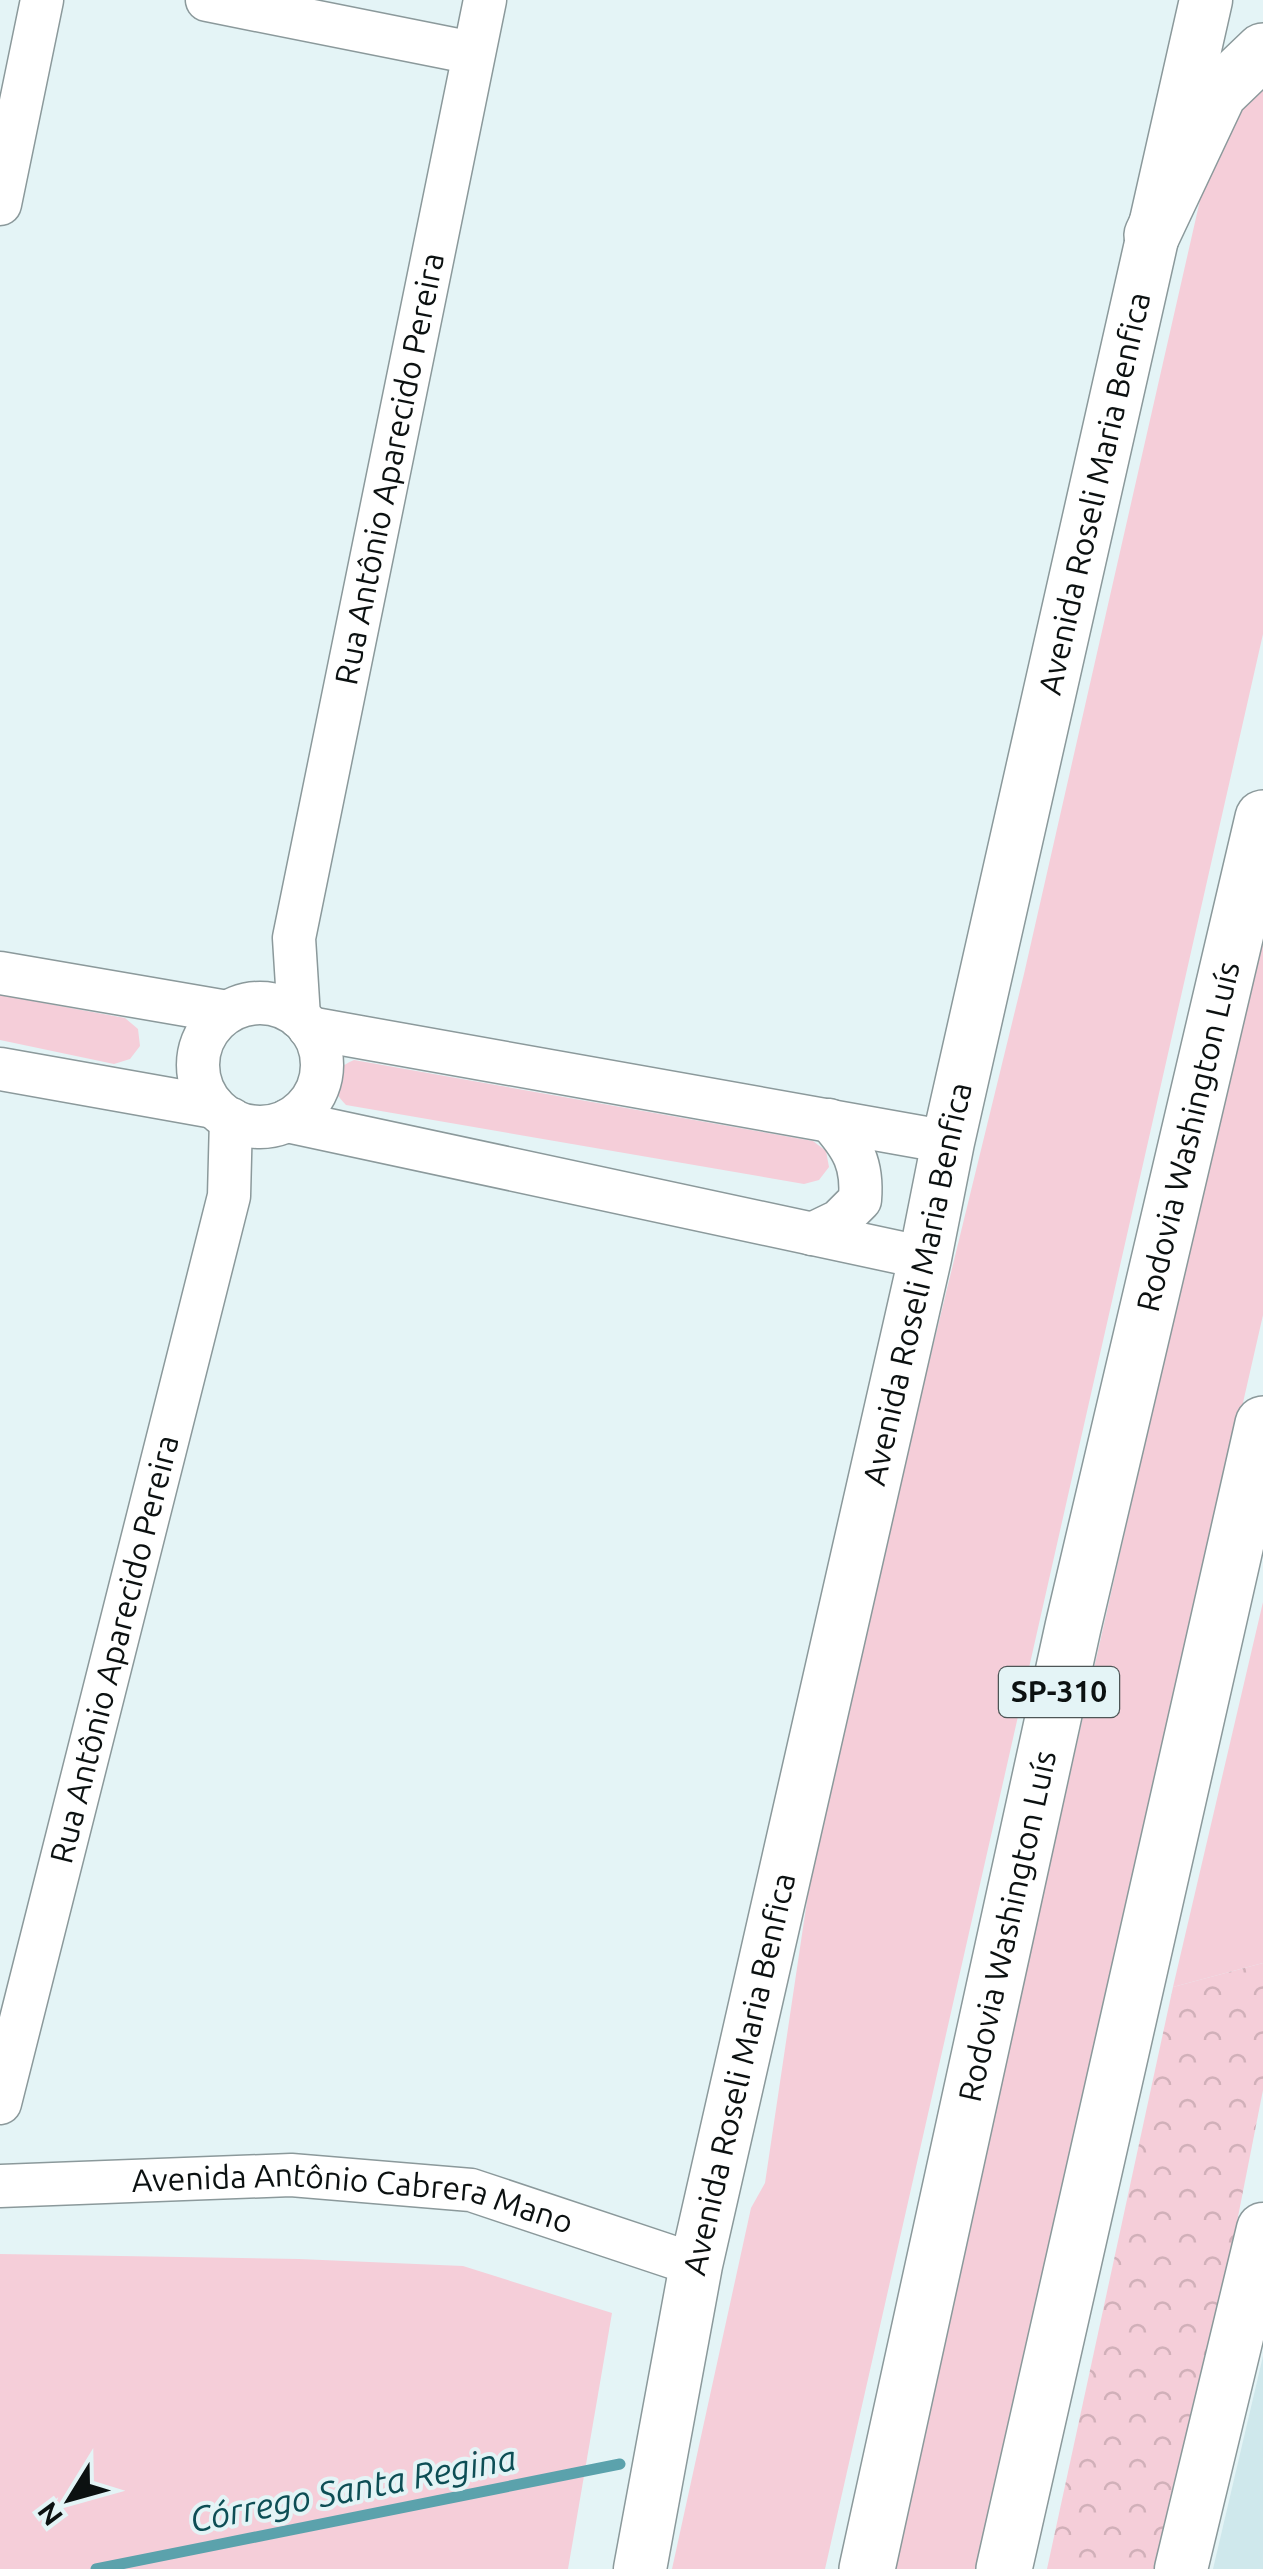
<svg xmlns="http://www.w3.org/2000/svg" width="1263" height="2569" viewBox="0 0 1263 2569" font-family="Ubuntu,sans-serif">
  <defs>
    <pattern id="forest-crowns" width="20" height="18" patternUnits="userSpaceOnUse" patternTransform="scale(2.5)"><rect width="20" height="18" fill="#f5ced9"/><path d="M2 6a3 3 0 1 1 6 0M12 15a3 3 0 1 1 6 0" fill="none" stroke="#d1b0b9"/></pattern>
  </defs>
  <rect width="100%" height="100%" fill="#e4f4f6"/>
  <path fill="#cfe8ec" d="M1263,2356v213h-50z"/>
  <path fill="#f5ced9" d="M1263,75v559l-438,1935h-153l79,-361 14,-25 57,-383 202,-826 184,-809 9,-34z
    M1263,922v393l-286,1254h-87z
    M0,995l125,23 13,11 2,17 -10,13 -16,5 -114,-24z
    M354,1060l459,81 13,10 3,16 -10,13 -15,4 -458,-79c-19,-19 -17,-34 8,-45z
    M1263,1602v361l-90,24z
    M0,2254l299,5 164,7 149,47 -44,256h-568z"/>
  <path fill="url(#forest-crowns)" d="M1263,1963v127l-44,223 -63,256h-109l126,-582z"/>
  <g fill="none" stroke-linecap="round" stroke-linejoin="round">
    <path stroke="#5ba2ac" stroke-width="11" d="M96,2569l524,-105"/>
    <g stroke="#8b999b" stroke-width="45">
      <g id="minor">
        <path d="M207,0l266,53"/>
        <path d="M0,204l42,-204"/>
        <path d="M0,973l227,39"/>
        <circle cx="260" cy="1065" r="62"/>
        <path id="s1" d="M299,1017l-5,-79 191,-938"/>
        <path d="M309,1028l639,114"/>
        <path d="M0,1069l214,38"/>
        <path d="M287,1121l638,137"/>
        <path d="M812,1234l27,-13 21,-21c3,-36 -7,-53 -31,-80"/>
        <path id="s2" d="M0,2103l229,-907 2,-77"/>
        <path id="s3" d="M0,2186l291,-11 180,15 225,75"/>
      </g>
    </g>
    <g stroke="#8b999b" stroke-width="55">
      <g id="major">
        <path id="s4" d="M640,2569l56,-304 229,-1007 23,-116 258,-1142"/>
        <path d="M1181,2569l82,-340"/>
      </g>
    </g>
    <g stroke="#8b999b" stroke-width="58">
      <g id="highway">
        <path d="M1152,235l67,-142 44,-42"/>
        <path id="s5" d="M867,2569l206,-942 190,-809"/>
        <path d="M1004,2569l259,-1145"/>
      </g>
    </g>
    <use href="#minor" stroke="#fff" stroke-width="42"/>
    <use href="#major" stroke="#fff" stroke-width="52"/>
    <use href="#highway" stroke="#fff" stroke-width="55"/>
  </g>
  <g text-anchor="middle" stroke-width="8" stroke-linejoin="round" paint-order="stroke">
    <rect fill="#e4f4f6" stroke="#4d5556" stroke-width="2.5" x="999" y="1667" width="120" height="50" rx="8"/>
    <g font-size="30" font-weight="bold" fill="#0c1111">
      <text x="1059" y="1702">SP-310</text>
    </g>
    <g font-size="32" fill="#0c1111" stroke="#e4f4f6">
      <text dy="11" stroke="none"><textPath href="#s1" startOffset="558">Rua Antônio Aparecido Pereira</textPath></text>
      <text dy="11" stroke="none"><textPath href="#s4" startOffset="2125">Avenida Roseli Maria Benfica</textPath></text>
      <text dy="11" stroke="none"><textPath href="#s5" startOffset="1468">Rodovia Washington Luís</textPath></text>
      <text dy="11" stroke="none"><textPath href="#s4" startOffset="1315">Avenida Roseli Maria Benfica</textPath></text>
      <text dy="11" stroke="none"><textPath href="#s2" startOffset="468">Rua Antônio Aparecido Pereira</textPath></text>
      <text dy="11" stroke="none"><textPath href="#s5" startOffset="658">Rodovia Washington Luís</textPath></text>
      <text dy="11" stroke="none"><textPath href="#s4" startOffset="505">Avenida Roseli Maria Benfica</textPath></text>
      <text dy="11" stroke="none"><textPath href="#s3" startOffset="355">Avenida Antônio Cabrera Mano</textPath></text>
    </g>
    <g font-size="35" font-style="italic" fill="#0d4e55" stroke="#e4f4f6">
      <text transform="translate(353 2489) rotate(-11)" y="12">Córrego Santa Regina</text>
    </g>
  </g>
  <g transform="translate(70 2499) rotate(233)" stroke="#e4f4f6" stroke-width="8" paint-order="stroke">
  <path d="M0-8L18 38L0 25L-18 38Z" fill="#0c1111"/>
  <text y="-15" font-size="28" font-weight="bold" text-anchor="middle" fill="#0c1111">N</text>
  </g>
</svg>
